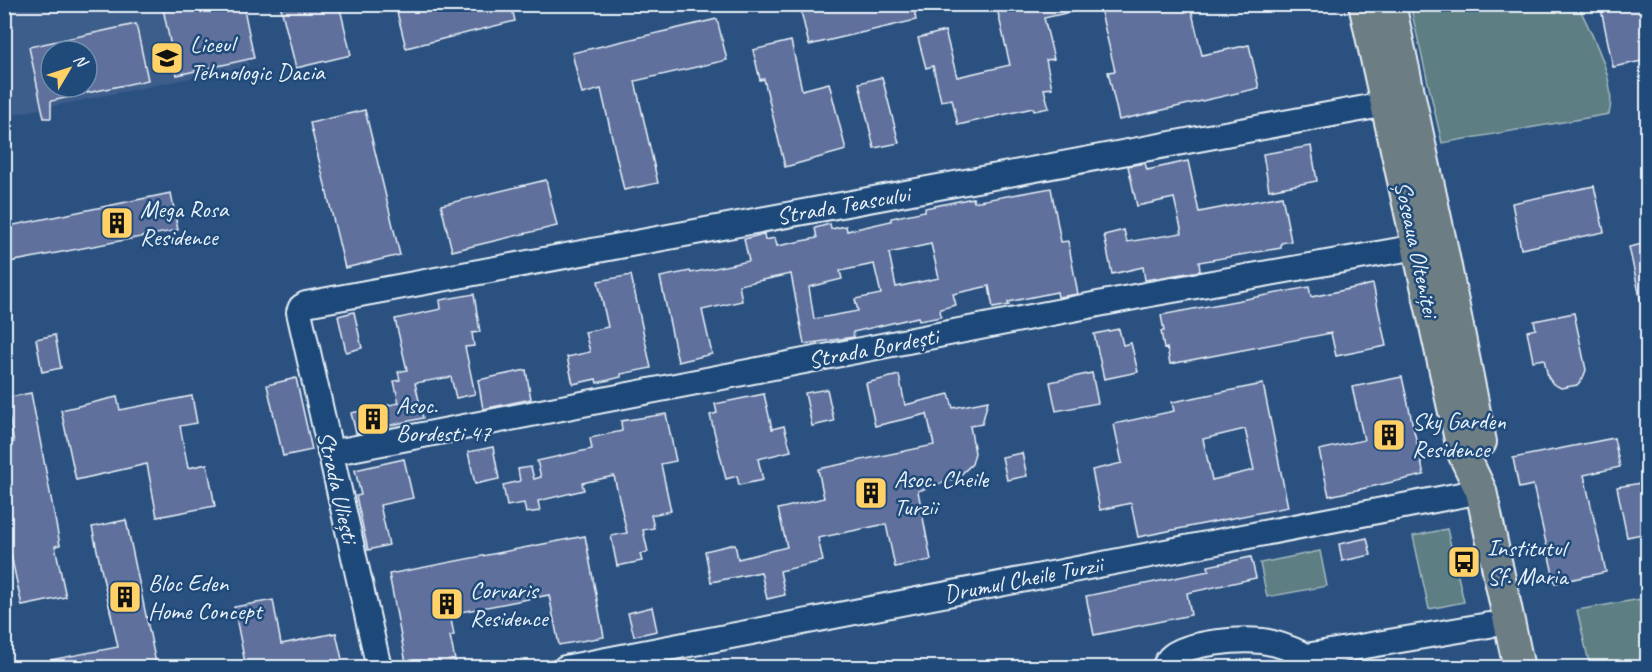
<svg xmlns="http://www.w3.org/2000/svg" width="1652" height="672" viewBox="0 0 1652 672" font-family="Caveat,sans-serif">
  <rect width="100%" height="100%" fill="#2b5180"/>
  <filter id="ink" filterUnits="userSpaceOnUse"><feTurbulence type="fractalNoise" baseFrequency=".0167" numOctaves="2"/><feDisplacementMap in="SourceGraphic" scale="12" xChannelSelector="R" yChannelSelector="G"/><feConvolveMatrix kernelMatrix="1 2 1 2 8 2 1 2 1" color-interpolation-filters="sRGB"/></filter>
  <g filter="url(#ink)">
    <path fill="#3e5d8b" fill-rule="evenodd" d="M5,5h231l13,61 -244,50zM51,51h36v36h-36z"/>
    <path fill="#5d7e83" stroke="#a2b8be" stroke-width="1.5" d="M1410,5h168c13,28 40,77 31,109l-167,29z
      M1447,529l17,73 -35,7 -16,-73z
      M1320,551l7,35 -60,11 -7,-34z
      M1647,598v67l-14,2h-43l-13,-57z"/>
    <path fill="#5f709d" stroke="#e8f1f8" stroke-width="1.5" fill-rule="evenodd" d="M162,4h81l11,54 -77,17z
      M280,4h59l12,51 -55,13z
      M395,4h116l4,17 -109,27z
      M812,4h101l3,16 -107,25 -9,-38z
      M996,4h78l1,7 -31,7 10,41 -8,1 6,28 -8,1 5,19 -15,3 -1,-3 -75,17 -6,-26 -11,2 -8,-35 -7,2 -8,-30 27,-7 12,46 53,-12z
      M1099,4h91l12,51 47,-10 10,43 -140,32 -11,-48 7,-1z
      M1600,4h47v56l-34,7z
      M717,19l10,41 -92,21 23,102 -34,7 -23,-101 -19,5 -10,-41z
      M136,24l12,56 -61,13v-42h-36v36h32l1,7 -33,7v17h-7l-15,-71z
      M791,41l11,49 27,-7 17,67 -61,17 -21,-88 -4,1 -7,-30z
      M882,77l17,66 -25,5 -15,-65z
      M365,110l35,145 -55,13 -35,-145z
      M1311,146l6,35 -48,9 -6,-36z
      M1188,161l11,51 83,-16 9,45 -10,2v5l-82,14 1,9 -55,9 -2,-13 -31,7 -8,-39 20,-5 3,12 55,-9 -8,-35 -37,8 -9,-40 17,-3 2,7z
      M546,180l11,46 -105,25 -11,-46z
      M1594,186l10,46 -83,17 -9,-46z
      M1051,188l10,54 7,-1 10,53 -20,3 -1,-5 -49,10 1,3 -16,3 -4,-22 -36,8 3,11 -16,4 1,8 -22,4 -1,-4 -65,15 1,5 -50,7 -13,-70 -52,11 3,16 -40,9 10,44 -34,8 -18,-85 30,-6 1,2 58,-12 -5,-22 20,-5 1,6 10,-2 2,8 40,-8 -2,-10 15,-4 1,5 15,-3 1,5 44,-10v-3l34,-7v-3l48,-10 1,4zM931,244l8,34 -43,9 -7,-34zM874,264l7,30 -26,5 3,12 -44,8 -5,-32 33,-8 -2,-8z
      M171,193l7,37 -174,33v-36z
      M1647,243v58l-6,1 -12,-55z
      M631,275l20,93 -30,6v3l-24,6 -1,-4 -23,5 -6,-27 23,-5 -5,-20 23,-5 -10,-46z
      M1373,284l13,62 -50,10 -5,-23 -161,31 -3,-16 -3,1 -3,-18h3l-3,-16 148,-28 2,10z
      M474,294l6,38 -8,1 2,13 -9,1 10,47 -19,4 -5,-21 -36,6 8,35 -67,15 -5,-20 48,-10 -5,-22 6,-1 -2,-8 9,-2 -12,-51 46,-10 -1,-9z
      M354,312l8,36 -16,4 -8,-36z
      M1574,313l12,57 -3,8 -6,7 -16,3 -8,-4 -5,-7 -4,-18 -11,2 -6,-30 9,-2 -2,-8z
      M1119,329l4,16 8,-2 7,29 -34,7 -10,-45z
      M55,335l6,33 -19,4 -6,-33z
      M526,370l5,29 -48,10 -5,-29z
      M1092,373l6,30 -42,8 -6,-29z
      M899,375l6,30 44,-11 4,14 35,-7 -6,23 -12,2 5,27 -3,11 -15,14 -39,13 13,69 -36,7 -9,-43 -68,14 5,23 -43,10 5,24 -18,4 -6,-27 -50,10 -6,-31 30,-7 3,15 49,-12 -9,-38 46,-11 -6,-29 116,-24 -7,-31 -52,12 -9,-43z
      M1402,377l22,98 -95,21 -10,-46 45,-10 -12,-53z
      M296,378l16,72 -29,6 -16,-71z
      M1263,384l25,123 -150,30 -7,-34 -31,7 -8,-40 30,-7 -8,-39 60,-13 -2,-9zM1245,429l9,41 -42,10 -9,-41z
      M827,389l7,32 -22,5 -7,-33z
      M31,393l29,152 -5,1 11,51 -44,9 -11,-51 -7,2v-114l10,-1 -9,-44z
      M764,394l8,35 12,-3 7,25 -33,8 5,21 -24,5 -2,-9 -11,3 -16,-64 7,-2 -2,-9z
      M192,396l5,27 -17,3 8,42 19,-4 8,42 -58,11 -10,-53 -71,16 -15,-70 56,-13 3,13z
      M666,414l10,47 -15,3 10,47 -20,4 3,13 -11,2 5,22 -8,2 2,7 -25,5 -6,-30 16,-3 -13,-57 -32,7 2,7 -46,11 2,10 -14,2 -2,-10 -17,3 -4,-21 17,-4 -2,-12 13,-2 3,12 7,-2 -4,-16 55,-12 -2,-11 32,-7 -1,-10z
      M1614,438l6,29 -36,8 22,97 -51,11 -22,-98 -14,3 -6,-30z
      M493,447l6,32 -24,5 -7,-32z
      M1022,453l5,23 -20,4 -5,-23z
      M404,459l9,39 -33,7 9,40 -21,5 -12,-54 5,-1 -6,-25z
      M1647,482v51l-20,4 -10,-50z
      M126,520l31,148h-107v-8l68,-13 -26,-120z
      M585,536l19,101 -45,8 -10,-50 -99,19 4,21 -4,1 6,29 -13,3h-36l-18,-94z
      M1367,538l4,17 -29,6 -3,-17z
      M1251,557l5,21 -69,15 4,22 -97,20 -8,-39 123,-25 -1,-5z
      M273,600l8,44 55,-11 8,35h-98l-12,-61z
      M652,607l5,24 -23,5 -6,-23z"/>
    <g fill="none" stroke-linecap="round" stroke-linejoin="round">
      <g stroke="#e8f1f8" stroke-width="28">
        <path id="minor" d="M330,453l820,-159 267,-47
          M379,668l-80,-356 2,-5 5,-3 1097,-203
          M565,668l916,-177
          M1164,668c2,-5 4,-9 8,-12 19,-14 67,-17 90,-15 16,2 30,8 44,15l183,-31"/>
      </g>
      <g stroke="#e8f1f8" stroke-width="34">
        <path id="major" d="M1364,4l99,449 18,38 38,177
          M1390,4l51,238 40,200"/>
      </g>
      <use href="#minor" stroke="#1f4a7a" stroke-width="24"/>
      <use href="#major" stroke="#6d7d84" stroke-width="30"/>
    </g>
  </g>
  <defs>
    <g id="school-square" transform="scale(1.725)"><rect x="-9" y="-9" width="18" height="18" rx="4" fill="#ffd166" stroke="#1f4a7a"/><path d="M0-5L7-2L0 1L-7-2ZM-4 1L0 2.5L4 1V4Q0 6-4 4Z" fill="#111"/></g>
    <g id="building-square" transform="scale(1.725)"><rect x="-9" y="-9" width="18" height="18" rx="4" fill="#ffd166" stroke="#1f4a7a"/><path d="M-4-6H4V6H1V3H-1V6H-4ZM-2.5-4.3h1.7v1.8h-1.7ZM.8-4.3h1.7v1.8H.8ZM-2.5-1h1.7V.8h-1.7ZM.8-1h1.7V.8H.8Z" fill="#111"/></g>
    <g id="bus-square" transform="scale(1.725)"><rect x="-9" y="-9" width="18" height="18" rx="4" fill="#ffd166" stroke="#1f4a7a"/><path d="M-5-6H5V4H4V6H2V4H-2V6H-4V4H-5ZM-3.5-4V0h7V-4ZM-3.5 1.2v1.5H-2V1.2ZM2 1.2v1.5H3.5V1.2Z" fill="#111"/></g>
  </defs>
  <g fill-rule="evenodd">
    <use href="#school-square" x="167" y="58"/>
    <use href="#building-square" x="117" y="223"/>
    <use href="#building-square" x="373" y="419"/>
    <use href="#building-square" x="1389" y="435"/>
    <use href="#building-square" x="871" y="493"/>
    <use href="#bus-square" x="1464" y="562"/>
    <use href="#building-square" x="125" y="597"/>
    <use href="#building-square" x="447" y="604"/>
  </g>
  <g text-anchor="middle" stroke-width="5" stroke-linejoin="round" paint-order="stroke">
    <g font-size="24" fill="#e8f1f8" stroke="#1f4a7a" text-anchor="start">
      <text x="190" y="52">Liceul<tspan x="190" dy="28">Tehnologic Dacia</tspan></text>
      <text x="140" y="217">Mega Rosa<tspan x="140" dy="28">Residence</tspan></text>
      <text x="396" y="413">Asoc.<tspan x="396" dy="28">Bordesti 47</tspan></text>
      <text x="1412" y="429">Sky Garden<tspan x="1412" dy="28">Residence</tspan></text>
      <text x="894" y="487">Asoc. Cheile<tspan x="894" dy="28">Turzii</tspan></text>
      <text x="1487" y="556">Institutul<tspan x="1487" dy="28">Sf. Maria</tspan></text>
      <text x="148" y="591">Bloc Eden<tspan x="148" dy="28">Home Concept</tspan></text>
      <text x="470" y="598">Corvaris<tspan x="470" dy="28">Residence</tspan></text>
    </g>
    <g font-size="24" fill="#e8f1f8" stroke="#1f4a7a">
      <text transform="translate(843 205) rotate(-10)" y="8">Strada Teascului</text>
      <text transform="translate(1417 249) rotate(78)" y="8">Șoseaua Olteniței</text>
      <text transform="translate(873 348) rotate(-11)" y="8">Strada Bordești</text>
      <text transform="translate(338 487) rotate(77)" y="8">Strada Uliești</text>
      <text transform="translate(1023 579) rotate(-11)" y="8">Drumul Cheile Turzii</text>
    </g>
  </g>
  <rect width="1652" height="672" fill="none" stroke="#1f4a7a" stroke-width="24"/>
  <rect x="12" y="12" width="1628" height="648" fill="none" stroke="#e8f1f8" stroke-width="2" filter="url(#ink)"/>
  <g transform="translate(69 69) rotate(51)"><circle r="28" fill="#1f4a7a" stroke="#6f8dac" stroke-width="1.5"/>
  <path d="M0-4.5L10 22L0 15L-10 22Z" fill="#ffd166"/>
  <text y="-9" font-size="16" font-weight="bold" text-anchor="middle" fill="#e8f1f8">N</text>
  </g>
</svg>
